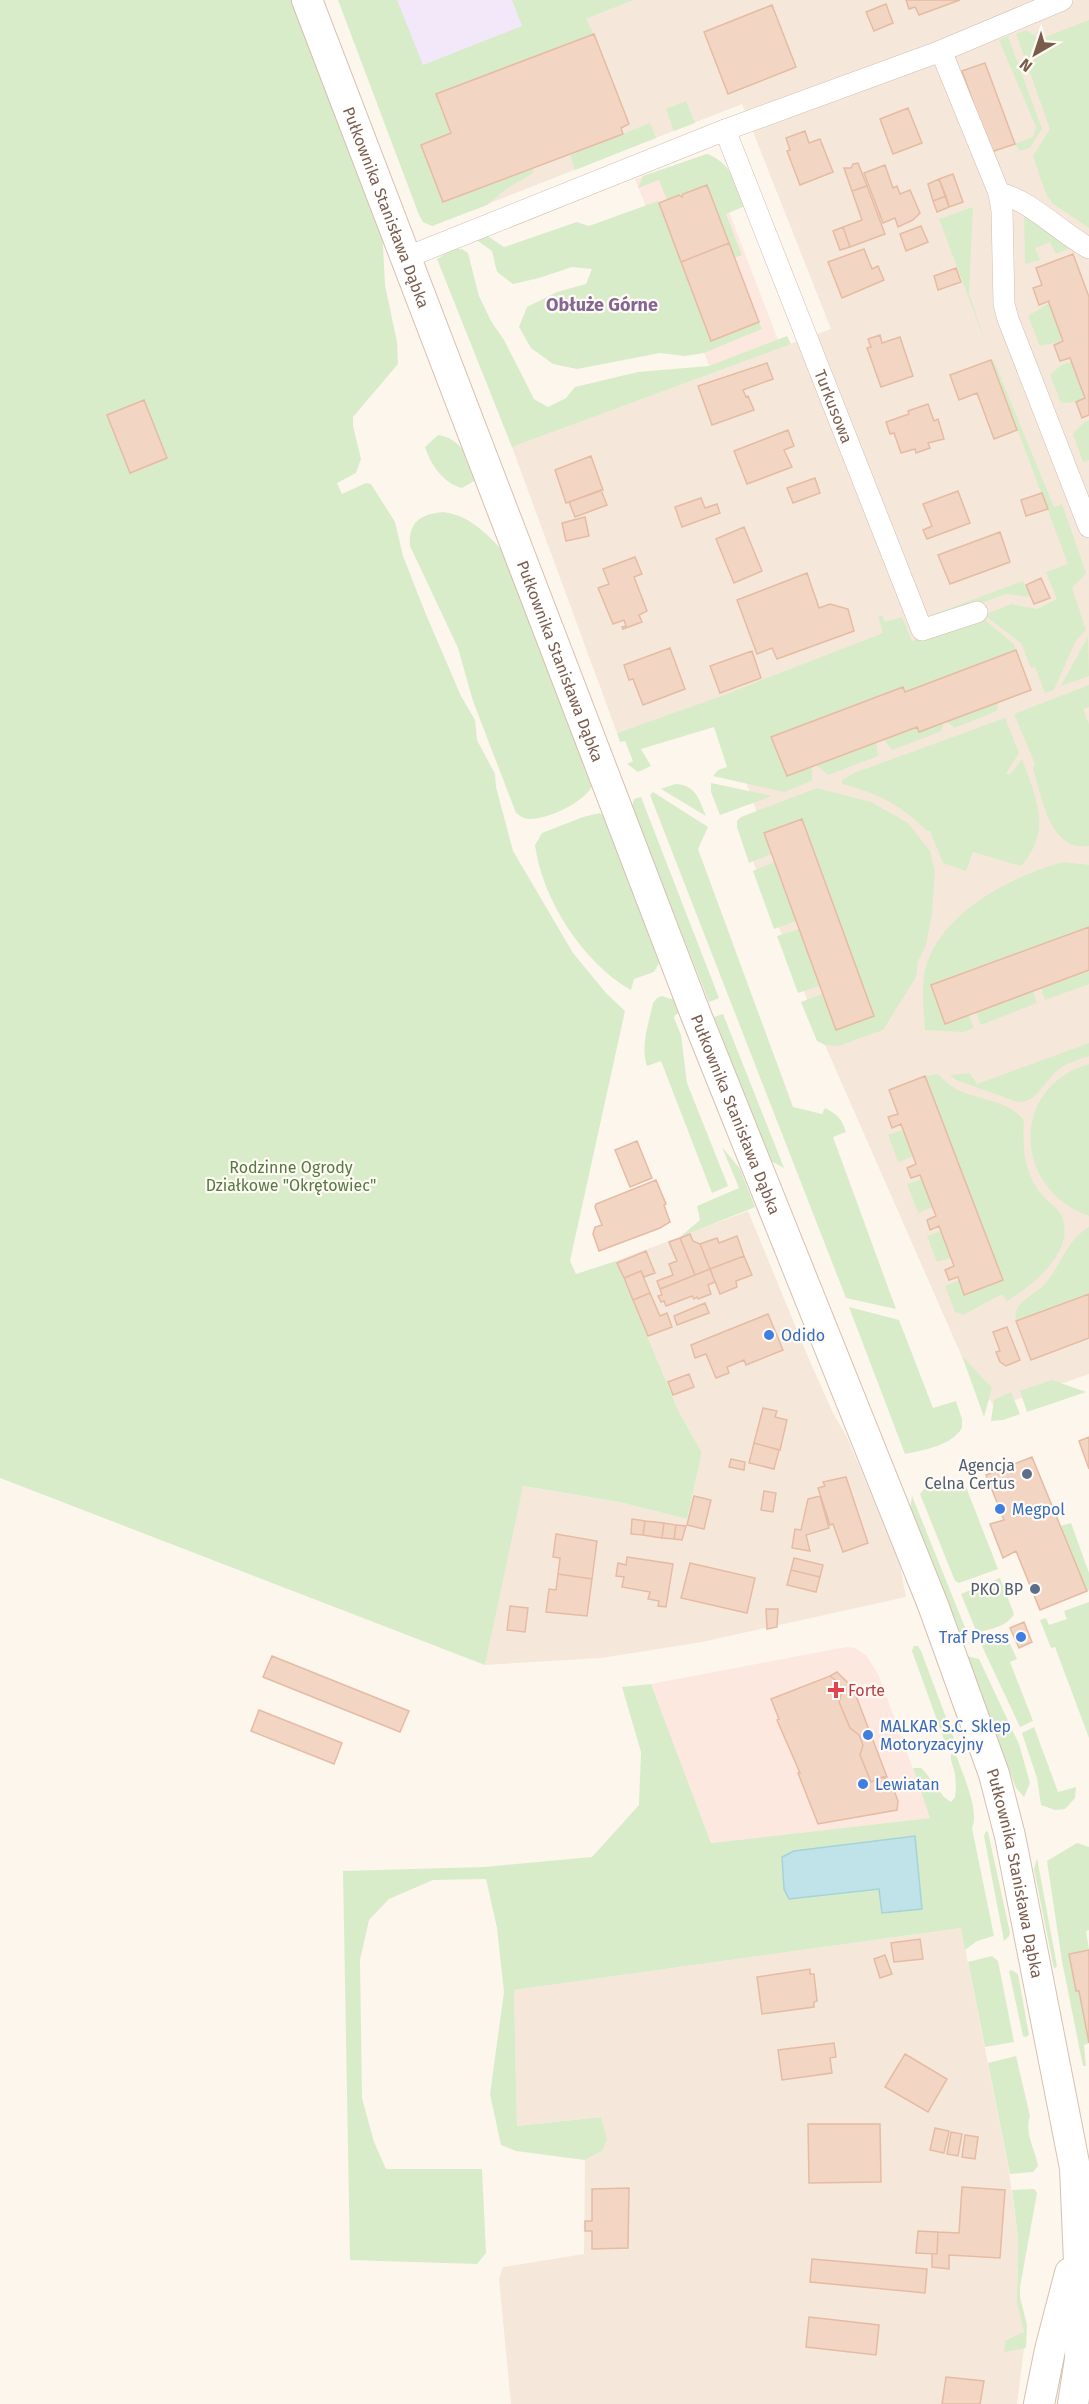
<svg xmlns="http://www.w3.org/2000/svg" width="1089" height="2404" viewBox="0 0 1089 2404" font-family="'Fira Sans',sans-serif">
  <rect width="100%" height="100%" fill="#fdf6ec"/>
  <path fill="#f5e8da" d="M634,0h455v1374l-94,33 -29,-41 -141,-321 -88,-224 20,-8 -40,-114 -100,34 -105,-286 319,-118 -89,-225 -310,122 -47,-127z
    M748,1211l60,146 26,58 13,22 52,125 7,35 -204,45 -101,16 -116,7 37,-179 97,16 68,17 15,-66 -24,-43 -62,-149z
    M961,1928l47,237 10,72 -1,50 8,53 -8,64h-506l-12,-125 4,-12 81,-13 1,-94 17,-9 -1,-34 -84,9 -3,-136z"/>
  <path fill="#fde8e0" d="M707,154l74,194 -69,25 -77,-194z
    M846,1647l9,1 11,7 13,21 52,142 -220,25 -60,-159z"/>
  <path fill="#f3e8fa" d="M347,0h287l-249,99z"/>
  <path fill="#d8ecc9" d="M0,0h293l89,226 3,59 12,57 1,22 -45,53v9l8,33 -5,14 -19,10 5,11 24,-11 5,1 24,38 8,34 22,56 36,84 14,24 2,20 18,34 1,13 17,64 60,102 33,40 19,18 -55,250 6,13 40,-13 62,149 24,43 -15,66 -68,-17 -96,-16 -38,179 -485,-187z
    M338,0h59l26,65 99,-39 -10,-26h122l-48,19 8,15 -158,60 15,39 -30,12 22,57 91,-34 -1,5 -27,16 -19,16 -55,21 -9,-4 -4,-7z
    M1089,20v208l-37,-25 -6,-9 -13,-38 17,-27 -34,-95 10,-4 14,9z
    M1008,36l34,93 -12,19 -10,3 -5,-7 18,-7 3,-10 -37,-87z
    M686,101l9,22 -21,8 -8,-22z
    M650,123l6,15 -81,32 -5,-15z
    M707,154c25,9 28,29 38,52l-19,8 16,41 -8,3 -27,-73 -24,9 -1,3 -15,3 -8,-20 -21,8 5,-12z
    M658,201l53,139 48,-18 3,7 -58,24 -19,3 -25,-3 -83,16 -24,-5 -22,-16 -12,-21 8,-20 30,-15 29,-8 6,-15 -20,-2 -33,11 -26,6 -16,-12 -5,-21 -17,-12 11,-4 18,12 73,-25 12,4z
    M973,207l-4,86 17,51 -47,-125z
    M1024,214l49,33 -17,7 -6,-12 -15,6 5,12 -15,4z
    M453,249h9l6,4 11,43 12,25 13,19 30,59 14,8 18,-9 9,-11 63,-15 71,-6 78,-30 4,8 -279,103 -75,-188z
    M1049,303l14,38 -23,5 -12,-30z
    M991,360l3,1 60,146 8,-3 24,69 -14,15 14,42 -11,12 -21,48 -9,3 -10,-26 -4,1 -10,-25 -37,-28 27,-11 26,5 20,-10 -11,-27 22,-8z
    M1071,362l14,36 -9,4 -15,1 -11,-28 11,-10z
    M1089,420v40l-6,2 -10,-28 11,-12z
    M438,435c21,2 36,26 36,46l-12,7c-19,-5 -31,-23 -37,-41z
    M443,512c25,3 41,19 58,37l91,237c-7,16 -45,34 -63,33 -5,0 -9,-3 -13,-6l-43,-112 -15,-53 -48,-102c-2,-24 11,-32 33,-34z
    M1023,581l7,16 -24,-3 -68,25 -1,-6z
    M882,615l3,7 17,-5 10,24 68,-25 34,28 2,6 -111,42 -2,-5 -131,50 15,39 25,-9v14l-28,11 -71,-16 5,-6 9,-3 -13,-40 -73,22 10,17 -13,6 -11,-8 6,-3 -8,-20 -5,1 -3,-9 99,-35 167,-65 -5,-16z
    M1088,636l1,40 -28,10z
    M1089,685v22l-6,2 6,15v122c-40,6 -47,-50 -56,-77l2,-5 -21,-50z
    M998,702l-1,9 -42,17 -8,-6z
    M1005,718l14,35 -13,21 4,1 12,-16c14,39 31,71 -1,107l-48,-14 -7,19 -23,-8 -13,-32h-3c-24,-25 -52,-39 -85,-47v-4l12,-7z
    M943,723l-1,8 -50,19 -8,-10 33,-13 2,5z
    M876,742l2,14 -50,19 -12,-10z
    M711,783l61,13 -52,19 -9,-23z
    M675,784c21,1 24,15 31,32l-45,-27z
    M817,788l54,14 37,21 22,28 5,21 -3,42 -6,31 -8,16 -2,16 -33,53 -45,16 -13,-1 -8,-4 -16,-39 21,-8 14,36 38,-14 -71,-196 -39,13 7,21 -22,9 -12,-36v-6l4,-4z
    M653,792l55,35 -10,22 95,258 29,7 3,-6c12,6 17,11 21,24l-13,5 63,172 -50,-11 -196,-503z
    M641,797l78,201 -10,4 -77,-195 2,-8z
    M600,813l5,5 54,145 -5,9 -20,7 -3,11c-48,-27 -89,-91 -96,-145l7,-12 41,-16z
    M774,862l22,59 -22,8 -21,-58z
    M1063,862l26,3v62l-158,58 14,38 24,-8 5,13 -11,4 -38,-2c-1,-20 -4,-41 0,-60 14,-57 87,-94 138,-108z
    M799,929l20,57 -21,7 -21,-57z
    M1089,970v14l-44,16 -4,-12z
    M1033,991l4,12 -56,22 -5,-13z
    M662,996l9,3 5,-1 5,14 -6,3 -1,3 7,17 6,48 41,103 -16,7 -51,-132 -14,5c-7,-20 2,-43 6,-63l4,-5z
    M723,1014l61,154 -13,-7 -57,-144z
    M1089,1043v13c-9,3 -19,6 -27,11 -17,11 -24,36 -44,35l-60,-21 -8,-6 20,-2 7,11z
    M1089,1064v152c-77,-27 -79,-130 0,-152z
    M938,1074c5,5 11,11 18,15 24,12 52,10 68,32 -2,27 0,52 18,74 6,7 15,12 19,20 17,35 -29,71 -54,86l-5,-7 -39,21 -8,-3 -10,-26 14,-6 6,15 38,-15 -78,-204z
    M903,1130l11,26 -16,6 -10,-27z
    M722,1147l18,22 15,38 -75,30 20,-17 -3,-14 42,-18z
    M922,1179l10,28 -14,6 -11,-29z
    M1089,1227v67l-73,27c-1,-5 -1,-9 2,-14 6,-9 17,-14 25,-21 18,-19 23,-46 46,-59z
    M941,1231l10,27 -14,4 -10,-26z
    M849,1307l50,13 34,88 23,-7 6,18v9c-11,18 -38,22 -57,26z
    M962,1356l30,32 -8,29z
    M1052,1380l34,12 -59,20 -7,-21z
    M1011,1392l9,22 -17,6 -12,1 3,-21z
    M948,1478l6,1 12,8 32,82 -39,14 -4,-2 -35,-87 5,-6z
    M912,1496l54,134 -3,9 -50,-119 -3,-10z
    M1071,1523l18,50v17l-2,1 -26,-65z
    M1000,1578l14,36c-6,12 -24,15 -37,19l-16,-39z
    M1089,1602v136l-34,-91 -4,1 -11,-28 6,-2 3,7 18,-6 -3,-8z
    M1005,1633l12,26 -7,3 23,59 -13,6 -39,-83z
    M914,1646h4l3,5 35,93 -3,5 -7,-4 -34,-94z
    M967,1656l12,3 40,85 11,39 -6,14 -8,-9z
    M651,1684l60,159 219,-25 -17,-50h8l4,4 19,25 7,5 4,-5c1,-7 1,-15 0,-22 -1,-8 -5,-13 -4,-21l5,1c6,17 24,56 16,73l22,108 -17,5 -12,9 -4,-22 -447,62 3,136 84,-9 6,22 -5,12 -17,9 -69,-9 -15,-6 -11,-51 14,-102 -7,-64 -11,-49 -53,1 -44,19 -20,21 -9,40 2,138 12,44 12,27h96l4,84 -9,11 -127,-4 -7,-389 141,-4 108,-10 47,-52 2,-53 -19,-65z
    M1034,1727l24,65 18,-5 -1,11 -10,11 -10,1 -14,-5 -4,-27 -15,-45z
    M986,1831l2,1 22,101 -1,3 -5,5 -20,-105z
    M1077,1843l12,4v83l-3,1 3,19 -20,4 7,37h3l10,52 -5,2 2,21h-3l-21,-105 -15,-100z
    M1037,1858l20,108 -3,3 -20,-100z
    M992,1956l6,5 16,81 -29,5 -17,-85z
    M1012,1970l6,4 11,61 -3,2 -3,-1 -14,-65z
    M1016,2056l14,60c-6,18 5,32 8,50l-5,6 -23,2 -22,-111z
    M1034,2189l3,4 -17,94v10l7,28 -1,23 -22,4 1,-11 19,-9 -7,-30 1,-65 -6,-47z"/>
  <path fill="#bfe3e8" stroke="#a5d3da" stroke-width="1.5" d="M915,1836l7,73 -40,4 -3,-24 -90,10 -5,-10 -2,-32 12,-6z"/>
  <path fill="#f3d5c3" stroke="#e6bba3" stroke-width="1.5" d="M906,0h54l-41,15 -4,-8 -6,2z
    M886,4l7,19 -19,8 -8,-19z
    M772,5l24,62 -68,27 -24,-62z
    M594,34l35,90 -8,4 2,6 -180,68 -22,-57 30,-12 -15,-39z
    M985,63l30,81 -24,8 -29,-81z
    M908,108l14,35 -29,11 -13,-35z
    M805,131l4,12 11,-4 13,33 -33,13 -13,-34 3,-1 -4,-12z
    M858,163l9,23 -15,5 -8,-23h7l2,-4z
    M885,165l8,23 4,-2 3,8 10,-4 10,23 -7,7 -15,7 -3,-9 -12,5 -19,-50z
    M953,174l10,28 -14,5 -10,-28z
    M939,179l7,17 -13,5 -5,-17z
    M707,185l22,58 -48,19 -22,-59 20,-8 3,2 1,-3z
    M867,186l18,48 -35,13 -7,-20 19,-7 -10,-29z
    M946,196l3,11 -12,5 -4,-11z
    M921,226l7,16 -22,9 -6,-17z
    M843,227l7,20 -10,3 -7,-19z
    M729,243l30,79 -48,19 -30,-79z
    M864,249l8,20 6,-3 6,14 -42,18 -14,-36z
    M1073,254l16,43v118l-7,3 -6,-16 9,-4 -15,-40 -10,3 -6,-16 9,-4 -14,-38v-2l-10,4 -6,-17 9,-3 -6,-17z
    M956,268l5,14 -23,8 -4,-14z
    M880,335l2,8 18,-6 13,39 -32,11 -14,-39 4,-1 -3,-8z
    M991,360l26,70 -23,9 -17,-46 -18,7 -9,-25z
    M767,363l6,16 -30,11 3,7 2,-1 6,14 -42,15 -14,-39z
    M144,400l23,58 -37,15 -23,-58z
    M928,404l6,17 4,-2 6,20 -16,4 2,5 -14,5 -1,-4 -14,4 -7,-20 -4,1 -4,-12 23,-8 -1,-3z
    M788,430l6,16 -10,4 8,17 -45,17 -13,-33z
    M591,456l12,34 -37,13 -11,-33z
    M815,478l5,15 -27,10 -6,-15z
    M601,490l6,15 -32,12 -6,-15z
    M958,491l12,32 -43,16 -4,-9 9,-4 -9,-22z
    M1042,493l6,16 -22,7 -5,-16z
    M701,498l4,10 12,-4 3,9 -38,14 -7,-20z
    M585,517l4,19 -23,5 -4,-18z
    M744,527l18,44 -28,12 -18,-44z
    M1000,532l10,30 -60,22 -12,-29z
    M635,557l7,17 -8,3 13,34 -8,4 3,7 -19,7 -1,-2 4,-1 -2,-6 -11,4 -15,-36 11,-4 -6,-15z
    M807,573l12,35 11,-4 18,5 6,22 -77,28 -5,-11 -15,6 -20,-54z
    M1041,578l9,20 -16,6 -8,-19z
    M670,648l15,41 -42,16 -10,-26 -4,1 -5,-15z
    M1016,650l15,40 -112,42 -2,-5 -130,49 -16,-39 132,-50 2,5z
    M752,651l9,27 -41,15 -10,-27z
    M802,819l72,197 -38,14 -72,-197z
    M1089,927v43l-144,54 -14,-39z
    M925,1076l78,204 -39,15 -6,-18 -9,3 -4,-10 9,-4 -15,-40 -9,4 -3,-10 9,-4 -16,-41 -9,3 -4,-10 9,-4 -15,-40 -9,4 -4,-11 10,-3 -9,-24z
    M637,1141l15,37 -22,9 -15,-37z
    M656,1180l10,24 -2,1 6,17 -10,6 -61,23 -6,-17 2,-7 7,-2 -7,-18 1,-3z
    M690,1234l3,7 7,3 10,25 -15,6 -15,-37z
    M737,1236l7,20 -34,13 -10,-25 17,-6 2,5z
    M680,1238l15,37 -35,14 -3,-8 16,-6 -4,-11 8,-3 -8,-19z
    M646,1251l9,22 -11,4 -3,-6 -17,7 -7,-15z
    M744,1256l8,19 -16,6 1,6 -17,7 -10,-25z
    M710,1269l5,13 -7,3 3,9 -13,5 -1,-2 -3,2 -2,-3 -26,10 -2,-5 -3,1 -3,-6 4,-1 -2,-6z
    M641,1271l9,22 -17,7 -9,-22z
    M650,1293l10,23 7,-3 5,14 -24,9 -15,-36z
    M1089,1294v44l-58,22 -15,-39z
    M705,1303l4,10 -32,12 -3,-9z
    M768,1314l15,36 -37,15 -2,-5 -17,7 2,6 -13,5 -10,-24 -11,4 -4,-13z
    M1007,1327l13,33 -14,6 -6,-4 -4,-10 4,-1 -7,-19z
    M689,1374l5,13 -21,8 -5,-13z
    M763,1408l14,3 -2,6 12,3 -7,30 -26,-7z
    M1089,1437v32l-10,-28z
    M754,1443l25,7 -5,19 -25,-6z
    M1032,1457l55,134 -47,19 -24,-59 -13,7 -13,-34 14,-4 -18,-45z
    M731,1459l14,3 -1,8 -15,-3z
    M846,1477l22,66 -25,9 -10,-28 -3,1 -12,-37 7,-2 -2,-4z
    M764,1491l12,2 -3,19 -12,-2z
    M694,1496l17,4 -7,29 -17,-4z
    M820,1496l9,32 -23,7 4,16 -18,-3 3,-19 6,1 7,-31z
    M632,1519l13,2 -2,14 -12,-1z
    M645,1521l19,2 -2,15 -19,-3z
    M664,1523l12,2 -2,14 -12,-1z
    M676,1525l10,1 -4,14 -8,-1z
    M556,1534l41,7 -5,38 -34,-5 2,-16 -7,-1z
    M627,1557l46,7 -7,43 -8,-1 1,-5 -11,-2 2,-7 -28,-5 2,-10 -8,-1 2,-13 8,2z
    M794,1558l29,7 -3,12 -29,-7z
    M690,1563l65,15 -8,35 -66,-15z
    M791,1570l29,7 -4,15 -29,-7z
    M558,1574l34,5 -5,37 -41,-4 3,-23 7,1z
    M510,1606l18,2 -3,24 -18,-2z
    M766,1609h12l-1,18 -10,2z
    M1024,1622l8,20 -13,6 -9,-20z
    M272,1656l137,55 -9,21 -137,-55z
    M837,1672l16,16 34,89h-5l-11,5 -11,-27 3,-10 -4,-10 -9,-7 -11,-26 3,-10 -4,-10 -8,-6z
    M830,1676l8,6 4,10 -3,10 11,26 9,7 4,10 -3,10 11,27 11,-5 9,5 7,19 -1,9 -79,14 -20,-51h2l-23,-53 2,-1 -8,-20z
    M259,1710l83,33 -8,21 -83,-33z
    M920,1939l3,20 -29,3 -3,-19z
    M1089,1950v93l-10,-52h-3l-7,-37z
    M885,1955l7,19 -12,4 -6,-19z
    M810,1969v5h4l3,27 -3,1v5l-52,7 -5,-37z
    M834,2043l2,14 -6,1 2,15 -50,7 -4,-30z
    M905,2054l42,25 -19,33 -43,-25z
    M808,2124h72l1,58 -72,1z
    M935,2128l14,3 -5,22 -14,-3z
    M951,2132l11,2 -4,22 -11,-2z
    M965,2135l13,2 -3,22 -13,-2z
    M962,2187l43,3 -5,68 -51,-3v14l-17,-2v-13h5l1,-22 21,1z
    M629,2188l-1,60 -36,1v-18h-7v-10h7v-32z
    M918,2231l20,1 -1,22 -21,-1z
    M812,2259l115,10 -2,24 -115,-11z
    M809,2317l70,8 -3,30 -70,-8z
    M946,2377l38,4 -4,23h-38z"/>
  <g fill="none" stroke-linecap="round" stroke-linejoin="round">
    <g stroke="#d1beb0" stroke-width="22">
      <g id="street">
        <path d="M941,51l58,142 3,18 2,93 4,15 81,208"/>
        <path id="s1" d="M725,130l197,500 55,-18"/>
        <path d="M999,193c33,8 60,39 90,55"/>
        <path d="M405,258l320,-128 216,-79 121,-51"/>
      </g>
    </g>
    <g stroke="#d6c0b0" stroke-width="32">
      <g id="secondary">
        <path id="s2" d="M307,0l389,1015 237,590 61,169 16,62 65,332 6,141 -1,50 -7,45"/>
        <path d="M1039,2404l11,-54 20,-77"/>
      </g>
    </g>
    <use href="#street" stroke="#fff" stroke-width="21"/>
    <use href="#secondary" stroke="#fff" stroke-width="30"/>
  </g>
  <g fill="#3f7fe0" stroke="#fffaf3" stroke-width="2">
    <circle cx="769" cy="1335" r="6"/>
    <circle cx="1000" cy="1509" r="6"/>
    <circle cx="1021" cy="1637" r="6"/>
    <circle cx="868" cy="1735" r="6"/>
    <circle cx="863" cy="1784" r="6"/>
  </g>
  <g fill="#5c6f8a" stroke="#fffaf3" stroke-width="2">
    <circle cx="1027" cy="1474" r="6"/>
    <circle cx="1035" cy="1589" r="6"/>
  </g>
  <path fill="#e0444e" stroke="#fffaf3" stroke-width="2" d="M833 1681h6v6h6v6h-6v6h-6v-6h-6v-6h6z"/>
  <g text-anchor="middle" stroke-width="4.5" stroke-linejoin="round" paint-order="stroke">
    <g font-size="16" fill="#7a5c4d" stroke="#fffaf3">
      <text dy="6" stroke="none"><textPath href="#s2" startOffset="222">Pułkownika Stanisława Dąbka</textPath></text>
      <text dy="6" stroke="none"><textPath href="#s1" startOffset="297">Turkusowa</textPath></text>
      <text dy="6" stroke="none"><textPath href="#s2" startOffset="708">Pułkownika Stanisława Dąbka</textPath></text>
      <text dy="6" stroke="none"><textPath href="#s2" startOffset="1194">Pułkownika Stanisława Dąbka</textPath></text>
      <text dy="6" stroke="none"><textPath href="#s2" startOffset="2004">Pułkownika Stanisława Dąbka</textPath></text>
    </g>
    <g font-size="16" fill="#537a41" stroke="#fffaf3">
      <text x="291" y="1173">Rodzinne Ogrody<tspan x="291" dy="18">Działkowe "Okrętowiec"</tspan></text>
    </g>
    <g font-size="16" fill="#366cbe" stroke="#fffaf3" text-anchor="start">
      <text x="781" y="1341">Odido</text>
      <text x="1012" y="1515">Megpol</text>
      <text x="1009" y="1643" text-anchor="end">Traf Press</text>
      <text x="880" y="1732">MALKAR S.C. Sklep<tspan x="880" dy="18">Motoryzacyjny</tspan></text>
      <text x="875" y="1790">Lewiatan</text>
    </g>
    <g font-size="16" fill="#4e5e75" stroke="#fffaf3" text-anchor="end">
      <text x="1015" y="1471">Agencja<tspan x="1015" dy="18">Celna Certus</tspan></text>
      <text x="1023" y="1595">PKO BP</text>
    </g>
    <g font-size="16" fill="#be3a42" stroke="#fffaf3" text-anchor="start">
      <text x="848" y="1696">Forte</text>
    </g>
    <g font-size="18" font-weight="bold" fill="#846695" stroke="#fffaf3">
      <text x="602" y="311">Obłuże Górne</text>
    </g>
  </g>
  <g transform="translate(1035 54) rotate(219)" stroke="#fffaf3" stroke-width="4.5" paint-order="stroke">
  <path d="M0-4.5L10 22L0 15L-10 22Z" fill="#7a5c4d"/>
  <text y="-9" font-size="16" font-weight="bold" text-anchor="middle" fill="#7a5c4d">N</text>
  </g>
</svg>
